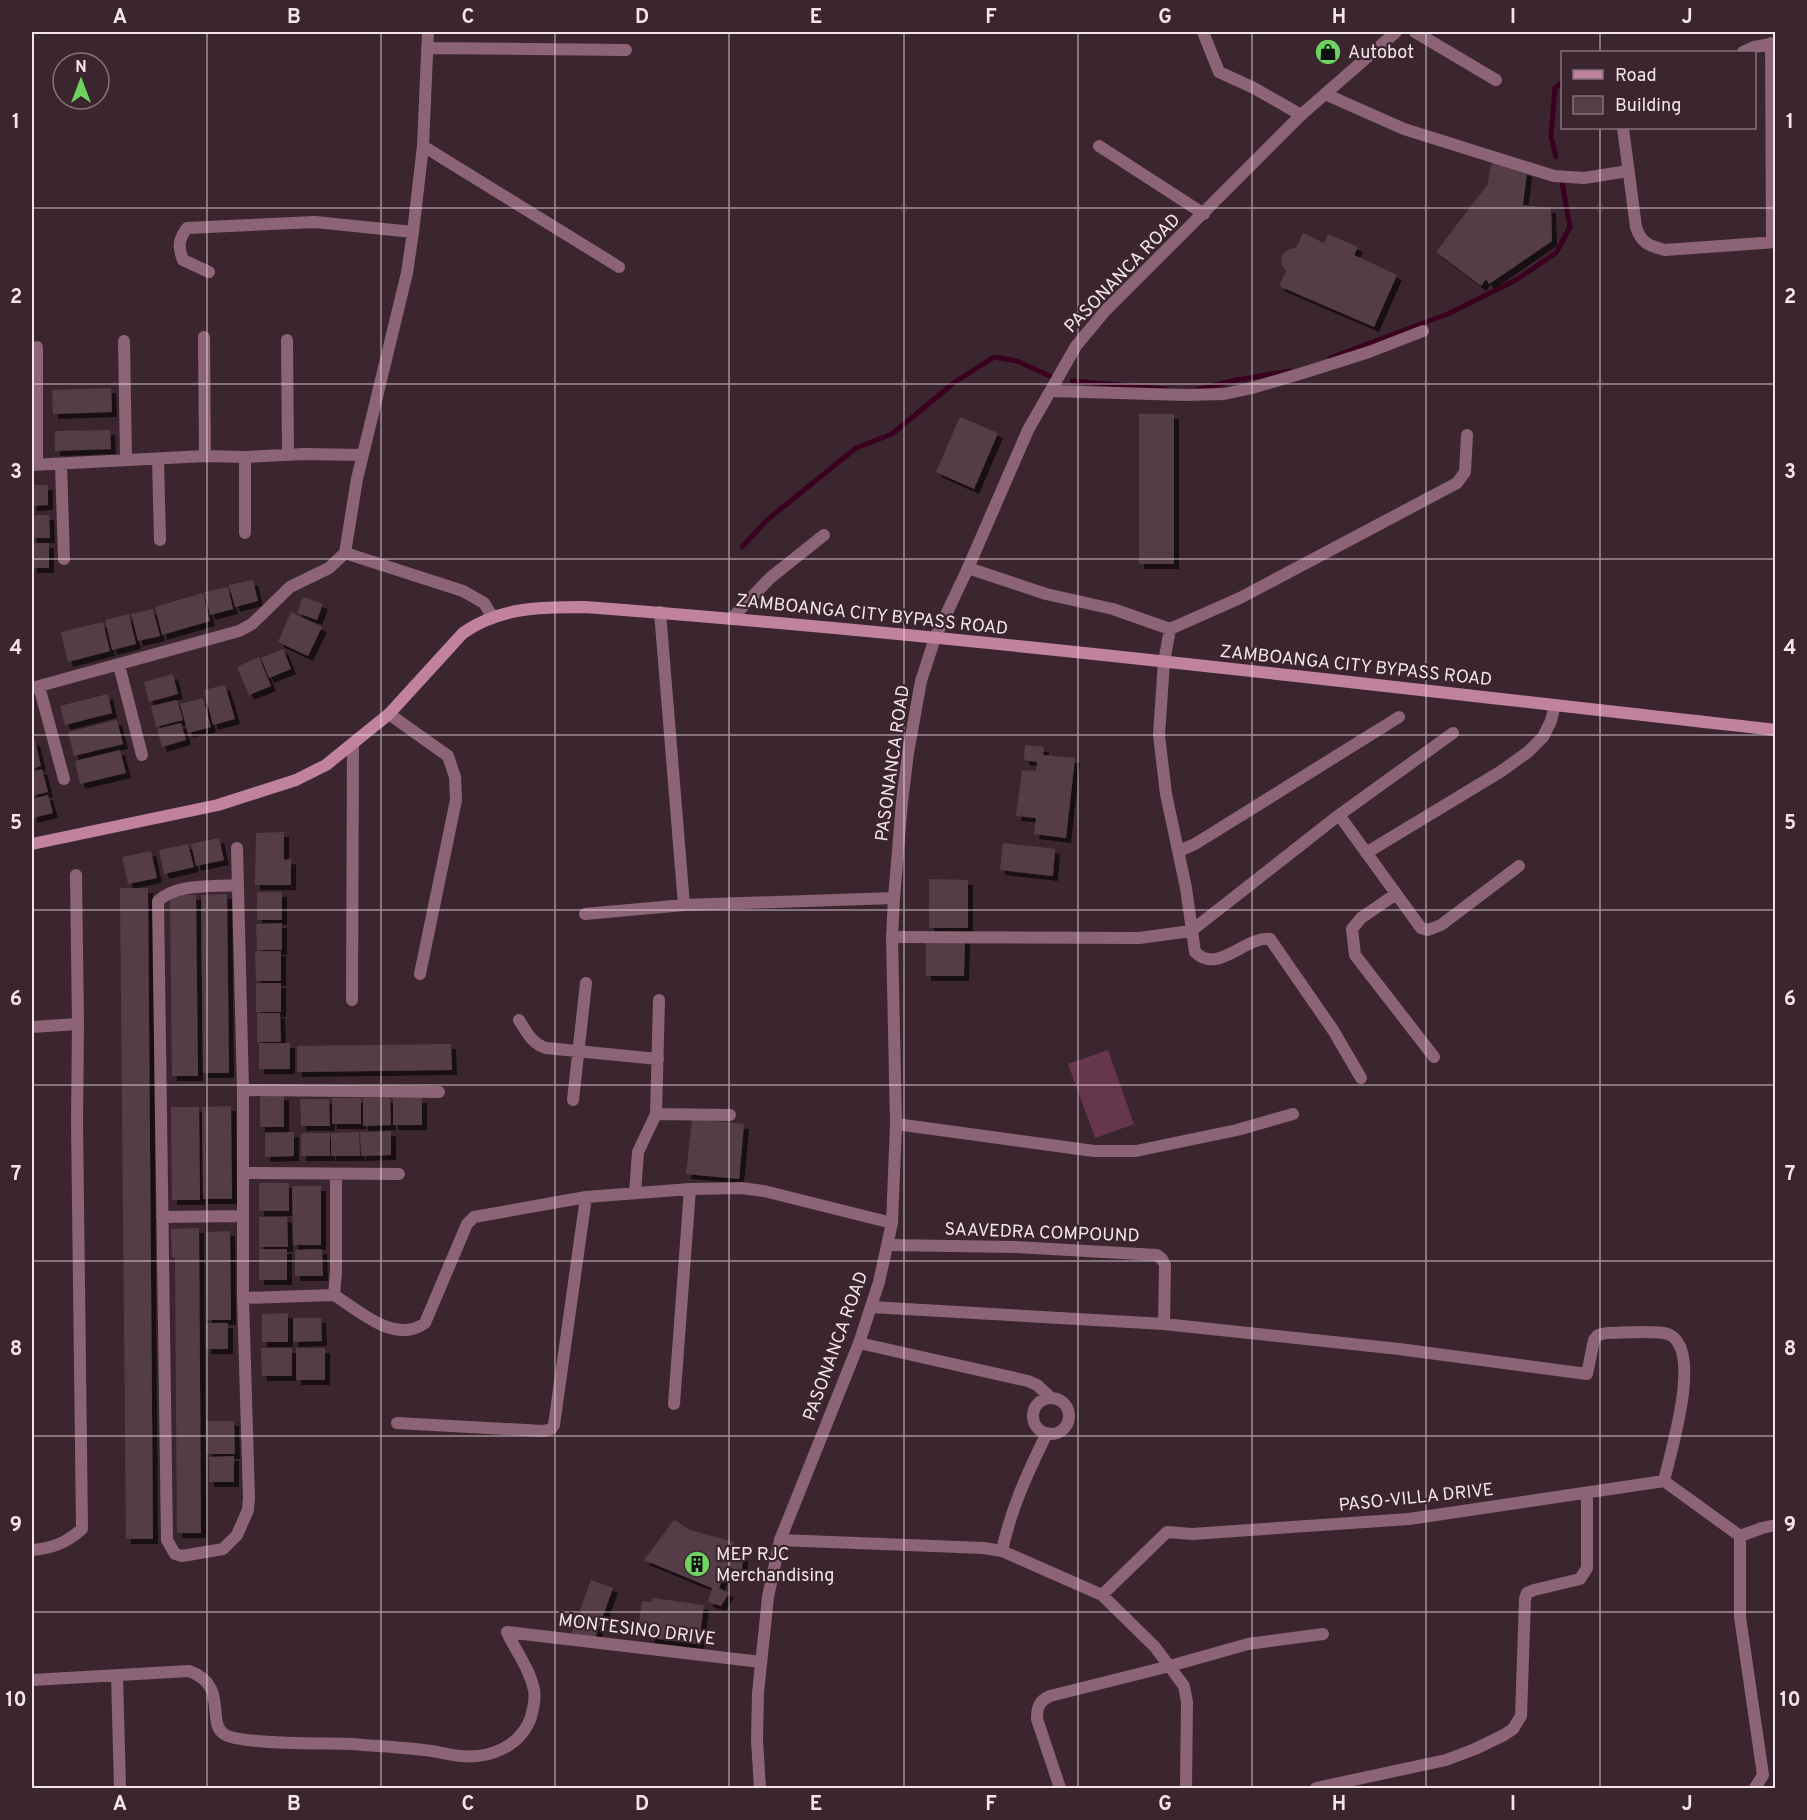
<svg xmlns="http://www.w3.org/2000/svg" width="1807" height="1820" viewBox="0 0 1807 1820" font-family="Overpass,sans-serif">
  <defs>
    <filter id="shadow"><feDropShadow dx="5" dy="5" stdDeviation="0" flood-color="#0009"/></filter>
  </defs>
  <rect width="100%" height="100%" fill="#3b2630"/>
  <path fill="#66364d" d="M1108,1050l26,74 -39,14 -27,-74z"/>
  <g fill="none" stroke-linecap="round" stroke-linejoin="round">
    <path stroke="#390020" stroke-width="5" d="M1556,157l-5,-21 4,-48 7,-6
      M1330,358l120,-45 66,-33 40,-27 14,-26 -8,-45
      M1072,381l94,8
      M1196,390l40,-10 54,-9
      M742,547l25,-27 89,-72 36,-14 63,-52 39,-25 23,4 33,15"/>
  </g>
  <path fill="#543e47" filter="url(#shadow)" d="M1494,160l33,12 -4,33 28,3 1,33 -63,43 -3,-5 -5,7 -45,-34 52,-68 2,-16z
    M1303,233l21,10 4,-9 30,13 -4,8 43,20 -23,52 -95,-41 7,-15 -5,-7 1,-9 7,-6 7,-1z
    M111,388l1,24 -59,2 -1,-24z
    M1139,414h35v150h-35z
    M960,417l38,16 -24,56 -38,-17z
    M110,430l1,19 -56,2v-20z
    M32,485h16v20l-16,1z
    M32,515h17l1,23h-18z
    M32,543h17v25h-17z
    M253,580l5,21 -23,6 -6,-22z
    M228,587l5,22 -23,6 -6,-23z
    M203,593l7,28 -48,14 -7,-28z
    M303,597l20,7 -6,16 -20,-7z
    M153,609l7,27 -22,5 -7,-27z
    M291,612l31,15 -14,29 -30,-14z
    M129,614l7,30 -24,6 -7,-30z
    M103,622l7,29 -42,11 -7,-30z
    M283,649l8,20 -22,9 -8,-20z
    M259,657l12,29 -22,9 -12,-28z
    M173,674l5,20 -29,8 -5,-20z
    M225,685l10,34 -22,6 -9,-35z
    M108,694l4,19 -47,12 -5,-19z
    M203,698l8,29 -23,6 -8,-29z
    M177,700l6,20 -27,7 -5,-21z
    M117,720l6,24 -49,12 -6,-24z
    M181,723l5,17 -24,7 -5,-18z
    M32,741h3l6,25 -9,3z
    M1025,745l19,2 -1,8 32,3 -9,80 -32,-4 2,-16 -20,-2 6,-46 14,1 1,-9 -13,-2z
    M120,750l6,23 -46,11 -5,-23z
    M42,769l6,23 -16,4v-24z
    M48,795l5,18 -21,5v-19z
    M284,832v28l7,-1v26h-36l1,-52z
    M219,838l5,22 -28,6 -5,-22z
    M1003,843l52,6 -2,27 -53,-6z
    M188,844l6,23 -30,7 -5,-24z
    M151,851l6,27 -29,6 -6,-27z
    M929,879l39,1v48h-39z
    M120,888h28l5,651h-27z
    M257,892h25v28h-25z
    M227,894l2,179h-26l-2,-178z
    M170,895h26l2,181h-26z
    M282,923v27h-25l-1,-26z
    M926,939h39l-1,37h-38z
    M255,951h26v30h-25z
    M256,983h25v29h-25z
    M257,1013h23l1,29h-24z
    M259,1043h31v26h-31z
    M451,1044l1,26 -155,2v-26z
    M260,1095h24v32h-24z
    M332,1098h29v26h-29z
    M363,1098h27l1,27 -28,1z
    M393,1098h29v27h-29z
    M300,1099h29l1,27h-29z
    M231,1106l1,93h-29l-1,-92z
    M171,1107h28l1,93h-28z
    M692,1119l52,5 -5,55 -53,-5z
    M391,1131v24l-30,1 -1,-24z
    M294,1132v24l-29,1v-24z
    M359,1132l1,24h-29v-23z
    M301,1133h29v23h-29z
    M259,1183h30v28h-30z
    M292,1186h29v59h-28z
    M259,1217h28l1,30h-29z
    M199,1228l2,305h-24l-2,-276h-3l-1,-28z
    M230,1231l1,89h-24l-1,-88z
    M259,1249h28v31h-28z
    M322,1249l1,27h-28v-26z
    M288,1313v29h-26v-28z
    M293,1318h28l1,23 -29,1z
    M206,1323h22v26h-22z
    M261,1348h31v28h-30z
    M296,1348h29v32h-29z
    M206,1421h28l1,33h-28z
    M234,1456v26h-25v-25z
    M674,1520l16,10 44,12 -2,13 11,1 -1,14 -16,-2 -7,20 10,5 -8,13 -13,-4 4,-14 -68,-28z
    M591,1580l22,8 -19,53 -22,-8z
    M653,1598l51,7 -5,39 -50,-6 2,-14 -12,-1 3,-22 10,1z"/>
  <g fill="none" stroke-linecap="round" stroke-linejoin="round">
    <path stroke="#8c6475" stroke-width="12" d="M1203,32l16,40 35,16 47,27
      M1415,32l81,48
      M1771,43l1,199
      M427,48l199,2
      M1743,52l11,-5 22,-4
      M1325,94l79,35 150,47 30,2 44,-7
      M1623,128l13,99c5,16 13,19 29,23l111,-8
      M423,146l196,121
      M1099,146l105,68
      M209,272l-26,-12c-5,-13 -5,-20 4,-32l128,-6 98,10
      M204,337l1,119
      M287,340l1,115
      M124,341l2,119
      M37,347v117
      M1051,391l134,4 39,-1 28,-6 54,-16 63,-20 54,-21
      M245,457v76
      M158,459l2,81
      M61,464l3,95
      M32,465l173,-9 40,1 59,-3 59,1
      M345,553l118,38 21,12 8,13
      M968,568l78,26 67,15 57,20 70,-31 217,-115 8,-11 2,-37
      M660,612l24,293
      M732,618l38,-40 54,-43
      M1170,629l-6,33 -5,73 7,59 20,94 9,64c23,23 50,-16 75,-13l63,91 28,48
      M119,665l23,90
      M39,686l25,93
      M32,688l207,-57 13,-7 38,-37 39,-19 16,-15 12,-74 50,-206 6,-41 10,-86 5,-114
      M389,714l59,42 7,21 1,23 -36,174
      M1339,815l82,113 7,2 13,-5 78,-59
      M237,848l6,242v208l6,200 -1,12 -11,25 -14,14 -41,7 -7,-2 -8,-14 -9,-639c19,-18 54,-14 79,-16
      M1179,851l16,-7 204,-127
      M1366,853l134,-81 28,-20 15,-15 8,-16 4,-16
      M1396,894l-35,24 -9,11 3,26 79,102
      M585,914l99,-9 210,-7
      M892,937l247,1 52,-7 148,-116 114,-82
      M352,1000l1,-255
      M519,1020c7,11 13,24 27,28l112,11
      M32,1027l46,-3
      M243,1090l196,2
      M573,1100l13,-117
      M656,1114l74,1
      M896,1124l198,27h42l101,-21 56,-16
      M243,1173l156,1
      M635,1193l3,-41 18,-38 3,-114
      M162,1217l81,-1
      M888,1245l127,2 142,8 5,4 3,6 -1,59
      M334,1295c26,16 61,50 91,28l42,-99 7,-7 112,-20 104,-8 51,-1 23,3 128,32
      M243,1298l91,-3 2,-23v-98
      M871,1307l293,17 235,25 188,25 7,-34 4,-5 9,-2c14,0 49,-3 61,1 36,14 2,119 -4,147
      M859,1343l169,38 9,4 13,12
      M1033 1416a18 18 0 1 1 36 0a18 18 0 1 1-36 0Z
      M674,1404l16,-215
      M397,1423l146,8 8,-2 3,-4 32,-228
      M1740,1536v81l23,158 -8,13
      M1740,1536l22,-8 14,-3
      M780,1540l204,8 18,3 100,44 53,52 29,39 3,16 -1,86
      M32,1550c21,-2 34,-7 50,-21l-5,-408 1,-97 -2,-149
      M1002,1551c9,-43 26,-79 45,-118
      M1102,1595l65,-63 25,2 217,-15 255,-38 76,55
      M117,1676l3,112
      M32,1680l157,-9c40,14 17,51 35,63 15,11 104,9 127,10 25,2 49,3 73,6 13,1 24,5 37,6 29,3 60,-10 70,-39 2,-9 5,-18 3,-27 -4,-21 -18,-38 -27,-58l254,30
      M1060,1788l-23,-69c0,-12 2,-18 13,-23l120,-30 78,-22 75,-10
      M1316,1788l130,-28 29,-11 29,-14 9,-6 8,-13 4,-117 2,-6 7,-3 46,-11 7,-11v-75"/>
    <path stroke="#8c6475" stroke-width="12" d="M760,1788l-3,-48 1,-47 10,-96 12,-57 79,-197 20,-61 13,-59 4,-99 -4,-187 2,-39 8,-96 6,-49 13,-72 14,-43 33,-70 60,-138 48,-84 29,-35 196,-196 95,-83"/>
    <path stroke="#c1829e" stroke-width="12" d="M32,844l186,-39 78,-25 30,-15 63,-51 74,-81c37,-26 78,-26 122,-26 398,30 794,79 1191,123"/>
  </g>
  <path fill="none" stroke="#f4e5eb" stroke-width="1.5" stroke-opacity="0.55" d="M207,32v1756M381,32v1756M555,32v1756M729,32v1756M904,32v1756M1078,32v1756M1252,32v1756M1426,32v1756M1600,32v20M1600,128v1660M32,208h1744M32,384h1744M32,559h1744M32,735h1744M32,910h1744M32,1085h1744M32,1261h1744M32,1436h1744M32,1612h1744"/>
  <defs>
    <g id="shop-disc" transform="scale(1.35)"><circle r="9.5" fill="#6ed360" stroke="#3b2630"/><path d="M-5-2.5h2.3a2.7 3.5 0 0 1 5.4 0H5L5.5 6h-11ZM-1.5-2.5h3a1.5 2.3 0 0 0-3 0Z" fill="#111"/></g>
    <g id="building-disc" transform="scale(1.35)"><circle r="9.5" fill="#6ed360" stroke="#3b2630"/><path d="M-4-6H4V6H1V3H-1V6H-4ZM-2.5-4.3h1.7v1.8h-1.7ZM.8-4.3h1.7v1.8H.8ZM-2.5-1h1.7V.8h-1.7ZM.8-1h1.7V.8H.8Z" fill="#111"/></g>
  </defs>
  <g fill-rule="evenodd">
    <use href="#shop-disc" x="1328" y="52"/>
    <use href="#building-disc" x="697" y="1564"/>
  </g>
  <g text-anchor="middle" stroke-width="4.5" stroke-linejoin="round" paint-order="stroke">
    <g font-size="18" fill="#f4e5eb" stroke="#3b2630" text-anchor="start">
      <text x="1348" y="58">Autobot</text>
      <text x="716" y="1560">MEP RJC<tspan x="716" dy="21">Merchandising</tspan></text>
    </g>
    <g font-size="18" fill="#f4e5eb" stroke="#3b2630">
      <text transform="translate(1122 273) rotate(-46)" y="6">PASONANCA ROAD</text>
      <text transform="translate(872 614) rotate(6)" y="6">ZAMBOANGA CITY BYPASS ROAD</text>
      <text transform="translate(1356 665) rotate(6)" y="6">ZAMBOANGA CITY BYPASS ROAD</text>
      <text transform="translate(892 763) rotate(-82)" y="6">PASONANCA ROAD</text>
      <text transform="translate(1042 1232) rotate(2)" y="6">SAAVEDRA COMPOUND</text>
      <text transform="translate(835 1346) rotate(-70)" y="6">PASONANCA ROAD</text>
      <text transform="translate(1416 1497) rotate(-6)" y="6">PASO-VILLA DRIVE</text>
      <text transform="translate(637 1629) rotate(7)" y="6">MONTESINO DRIVE</text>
    </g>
  </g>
  <rect width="1807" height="1820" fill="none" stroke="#3b2630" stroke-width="66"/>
  <rect x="1561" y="51" width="195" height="78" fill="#3b2630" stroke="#85727b" stroke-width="1.5"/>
  <rect x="1573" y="70" width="30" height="9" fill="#c1829e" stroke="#85727b" stroke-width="1.5"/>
  <text x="1615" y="81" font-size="18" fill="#f4e5eb">Road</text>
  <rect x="1573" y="96" width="30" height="18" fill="#543e47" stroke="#85727b" stroke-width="1.5"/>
  <text x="1615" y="111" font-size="18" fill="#f4e5eb">Building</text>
  <g transform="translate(81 81)"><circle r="28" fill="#3b2630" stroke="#85727b" stroke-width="1.5"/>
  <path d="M0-4.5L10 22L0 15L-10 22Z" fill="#6ed360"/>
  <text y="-9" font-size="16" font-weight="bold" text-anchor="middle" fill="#f4e5eb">N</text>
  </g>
  <rect x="33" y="33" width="1741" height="1754" fill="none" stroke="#f4e5eb" stroke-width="2"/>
  <g font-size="20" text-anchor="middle" font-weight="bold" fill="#f4e5eb">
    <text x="120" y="23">A</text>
    <text x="294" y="23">B</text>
    <text x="468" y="23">C</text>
    <text x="642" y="23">D</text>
    <text x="816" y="23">E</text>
    <text x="991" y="23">F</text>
    <text x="1165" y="23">G</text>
    <text x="1339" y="23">H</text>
    <text x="1513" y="23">I</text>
    <text x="1687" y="23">J</text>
    <text x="16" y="128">1</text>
    <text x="1790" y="128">1</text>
    <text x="16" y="303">2</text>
    <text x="1790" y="303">2</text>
    <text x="16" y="478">3</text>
    <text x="1790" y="478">3</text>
    <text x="16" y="654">4</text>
    <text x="1790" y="654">4</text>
    <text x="16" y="829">5</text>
    <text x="1790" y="829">5</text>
    <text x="16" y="1005">6</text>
    <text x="1790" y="1005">6</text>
    <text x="16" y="1180">7</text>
    <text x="1790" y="1180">7</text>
    <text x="16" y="1355">8</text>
    <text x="1790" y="1355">8</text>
    <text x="16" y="1531">9</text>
    <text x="1790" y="1531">9</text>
    <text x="16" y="1706">10</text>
    <text x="1790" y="1706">10</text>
    <text x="120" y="1810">A</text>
    <text x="294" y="1810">B</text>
    <text x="468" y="1810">C</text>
    <text x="642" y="1810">D</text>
    <text x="816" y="1810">E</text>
    <text x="991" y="1810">F</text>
    <text x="1165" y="1810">G</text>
    <text x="1339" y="1810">H</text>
    <text x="1513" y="1810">I</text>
    <text x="1687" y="1810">J</text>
  </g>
</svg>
